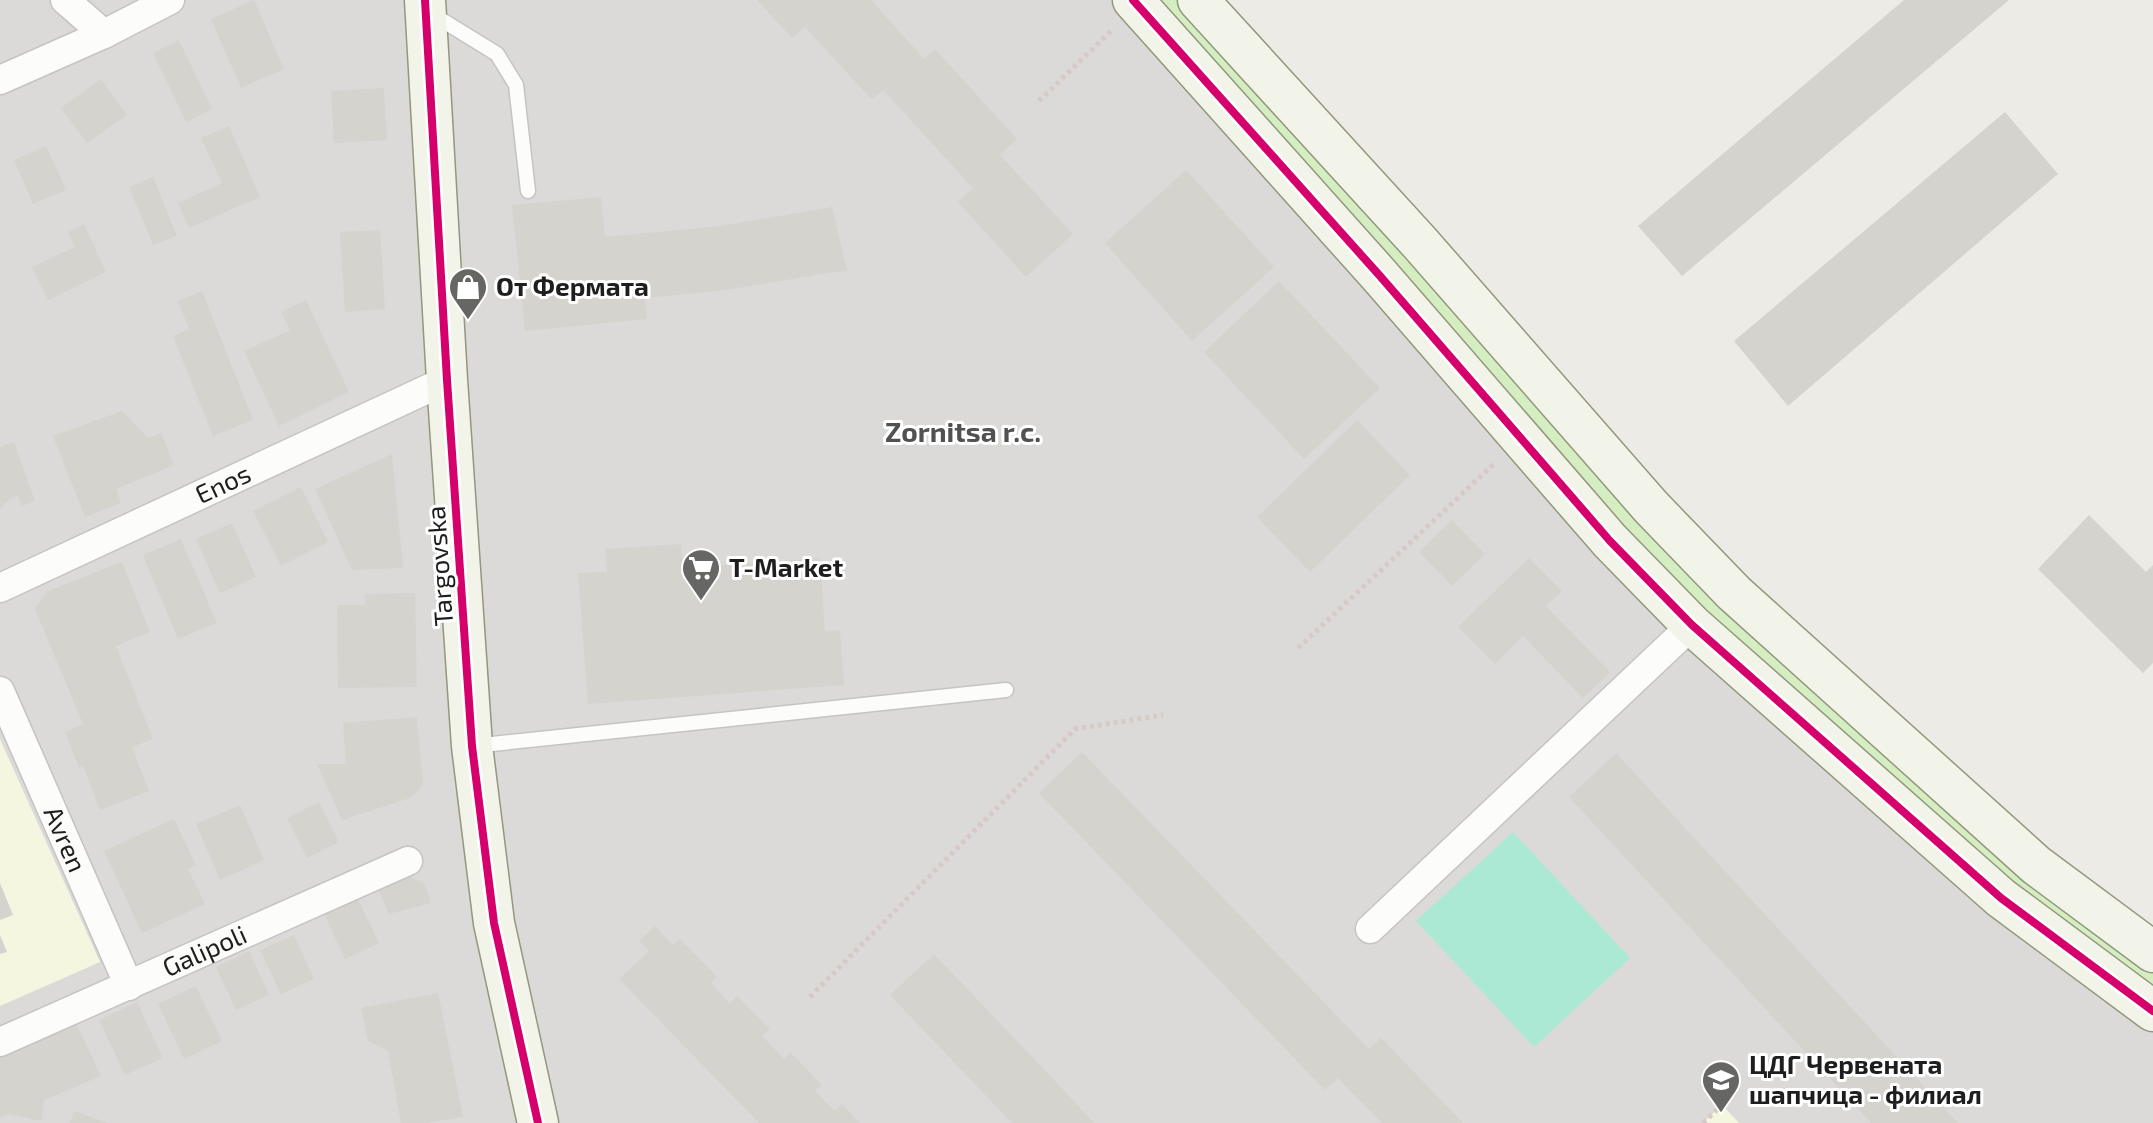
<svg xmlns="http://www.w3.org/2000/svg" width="2153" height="1123" viewBox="0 0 2153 1123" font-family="'Exo 2',sans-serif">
  <rect width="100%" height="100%" fill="#ecebe6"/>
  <path fill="#dbdad8" d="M0,0h1133l1020,1011v112h-2153z"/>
  <path fill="#f5f6e0" d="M0,739l100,223 -100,44z
    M1722,1105l17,18h-36z"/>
  <path fill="#d5eec1" d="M1133,0h65l453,507 502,445v59l-461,-386z"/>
  <path fill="#ace9d4" d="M1513,832l117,126 -96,89 -118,-126z"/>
  <path fill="#d5d3ce" d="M254,0l30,69 -43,19 -30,-69z
    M757,0h114l53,59 11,-10 82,90 -17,16 73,79 -47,43 -68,-75 15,-14 -90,-98 -11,10 -67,-73 -13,11z
    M1904,0h105l-327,276 -44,-50z
    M179,40l33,69 -26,13 -33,-69z
    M101,79l26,36 -40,28 -26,-35z
    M384,88l3,52 -53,3 -3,-52z
    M2005,112l53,62 -270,232 -54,-65z
    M229,126l31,71 -71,31 -11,-25 44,-20 -21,-45z
    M46,146l20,44 -33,14 -19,-44z
    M1186,170l88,97 -82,74 -87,-98z
    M153,177l24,59 -24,9 -24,-58z
    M601,197l4,40 115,-11 112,-19 15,63 -121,20 -81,8 2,21 -122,12 -13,-126z
    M84,224l22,48 -58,28 -16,-33 43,-20 -7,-15z
    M380,230l5,79 -40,3 -5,-80z
    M1279,281l101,107 -76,71 -100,-107z
    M202,291l51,129 -40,16 -40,-100 16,-7 -11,-28z
    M306,300l43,92 -70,34 -35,-75 46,-21 -9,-18z
    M122,411l26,27 13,-5 13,32 -58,24 5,14 -36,14 -32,-81z
    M1357,420l53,55 -100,97 -53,-55z
    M14,442l21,59 -13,5 -4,-10 -9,3 -9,10v-62z
    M392,454l11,114 -51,2 -37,-81z
    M301,487l27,55 -47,24 -28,-55z
    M2089,515l57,57 7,-7v98l-10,10 -105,-104z
    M1452,520l33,34 -33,32 -33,-34z
    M232,523l24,54 -36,16 -24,-54z
    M181,539l36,84 -39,16 -35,-84z
    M681,544l2,24 137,-10 5,74 15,-2 4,55 -256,19 -10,-131 29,-1 -2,-23z
    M1529,558l33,33 -16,15 64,66 -27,26 -60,-62 -28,28 -37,-37z
    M122,562l28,70 -34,14 37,93 -21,8 17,44 -49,19 -17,-44 -4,2 -14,-36 18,-8 -48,-115 11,-17z
    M415,593l2,94 -79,1 -1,-83h28v-11z
    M417,717l6,69 -13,12 -68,22 -25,-56h29l-3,-41z
    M1082,752l287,297 12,-11 82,85h-81l-44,-45 -13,12 -286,-297z
    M1616,753l118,128 224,242h-87l-302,-326z
    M319,802l20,40 -32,16 -20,-40z
    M240,805l24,55 -44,20 -24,-56z
    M174,819l22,46 -8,4 17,35 -63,29 -38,-82z
    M406,875l19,9 6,19 -42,11 -12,-27z
    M0,883l13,32 -13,5z
    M358,899l21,44 -34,16 -21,-45z
    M655,926l18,19 7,-6 37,38 -6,6 19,21 7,-8 33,33 -8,7 22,23 6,-7 32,33 -7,6 20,20 7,-7 18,19h-101l-140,-144 30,-28 -10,-10z
    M0,935l7,17 -7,2z
    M294,935l20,44 -33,15 -21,-44z
    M249,951l20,44 -33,15 -20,-43z
    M934,954l121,127 39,42h-82l-122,-128z
    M196,986l26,55 -38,18 -26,-55z
    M438,993l25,124 -37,6h-25l-13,-72 -20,-10 -7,-33z
    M137,1002l26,56 -38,17 -26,-55z
    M75,1021l26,55 -57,24 -3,21 -32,-7 -9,4v-63z
    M74,1111l34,12h-38z"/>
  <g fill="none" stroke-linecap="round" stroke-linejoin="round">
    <g stroke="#c5c4c2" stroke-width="17">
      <path id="lane" d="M432,14l65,40 19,31 12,106
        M473,746l533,-56"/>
    </g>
    <g stroke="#c5c4c2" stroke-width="31">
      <g id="street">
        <path d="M65,0l39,34"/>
        <path d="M0,80l104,-46 66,-34"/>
        <path id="s1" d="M0,588l447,-208"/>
        <path id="s2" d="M0,691l129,295"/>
        <path d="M1370,929l322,-304"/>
        <path id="s3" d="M0,1042l408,-181"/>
      </g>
    </g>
    <g stroke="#92977d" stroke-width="43">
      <path id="secondary" d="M425,0l22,380 25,366 22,177 44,200
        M1133,0l247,276 230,265 82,84 309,273 152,113
        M1198,0l222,243 231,264 83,86 302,272 117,87"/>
    </g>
    <path stroke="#d7c9c5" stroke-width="5" stroke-dasharray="4 4" stroke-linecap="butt" d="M1039,101l72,-70
      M1298,648l198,-186
      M810,997l265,-268 88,-14
      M1703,1123l19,-18"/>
    <use href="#lane" stroke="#fcfcfb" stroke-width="14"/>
    <use href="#street" stroke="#fcfcfb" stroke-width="28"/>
    <use href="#secondary" stroke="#f3f4e9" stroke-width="40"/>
    <g stroke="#fff" stroke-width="13">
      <path id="cycleway" d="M425,0l22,380 25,366 22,177 44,200
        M1133,0l247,276 230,265 82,84 309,273 152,113"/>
    </g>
    <use href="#cycleway" stroke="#d6006c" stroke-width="8"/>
  </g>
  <defs>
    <g id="shop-pin" transform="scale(2)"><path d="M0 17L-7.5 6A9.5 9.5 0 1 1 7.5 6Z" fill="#666664" stroke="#fff"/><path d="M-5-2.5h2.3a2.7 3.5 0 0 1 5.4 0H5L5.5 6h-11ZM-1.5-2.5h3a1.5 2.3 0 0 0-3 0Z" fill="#fff"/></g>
    <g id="supermarket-pin" transform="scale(2)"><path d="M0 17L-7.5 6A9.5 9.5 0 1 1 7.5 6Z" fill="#666664" stroke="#fff"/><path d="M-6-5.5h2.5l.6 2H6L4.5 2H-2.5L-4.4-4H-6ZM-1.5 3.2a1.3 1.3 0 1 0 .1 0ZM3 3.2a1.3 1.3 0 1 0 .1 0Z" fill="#fff"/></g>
    <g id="school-pin" transform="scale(2)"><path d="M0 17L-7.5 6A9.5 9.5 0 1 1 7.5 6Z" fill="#666664" stroke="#fff"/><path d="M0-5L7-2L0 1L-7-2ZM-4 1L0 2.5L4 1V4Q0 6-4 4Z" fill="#fff"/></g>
  </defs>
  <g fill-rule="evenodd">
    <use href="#shop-pin" x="468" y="287"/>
    <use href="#supermarket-pin" x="701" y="568"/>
    <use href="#school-pin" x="1721" y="1080"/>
  </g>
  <g text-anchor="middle" stroke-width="6" stroke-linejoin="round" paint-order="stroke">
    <g font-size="26" font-weight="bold" fill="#1e1e1e" stroke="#fff" text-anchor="start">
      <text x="496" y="296">От Фермата</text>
      <text x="729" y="577">T-Market</text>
      <text x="1749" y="1074">ЦДГ Червената<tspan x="1749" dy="30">шапчица - филиал</tspan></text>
    </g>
    <g font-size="26" fill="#1e1e1e" stroke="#fff">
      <text dy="9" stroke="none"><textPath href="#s1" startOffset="246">Enos</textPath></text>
      <text transform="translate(440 566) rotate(-94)" y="9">Targovska</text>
      <text dy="9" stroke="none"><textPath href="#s2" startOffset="162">Avren</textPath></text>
      <text dy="9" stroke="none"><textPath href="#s3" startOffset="224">Galipoli</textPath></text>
    </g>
    <g font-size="28" font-weight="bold" fill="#515151" stroke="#fff">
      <text x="963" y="442">Zornitsa r.c.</text>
    </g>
  </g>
</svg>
